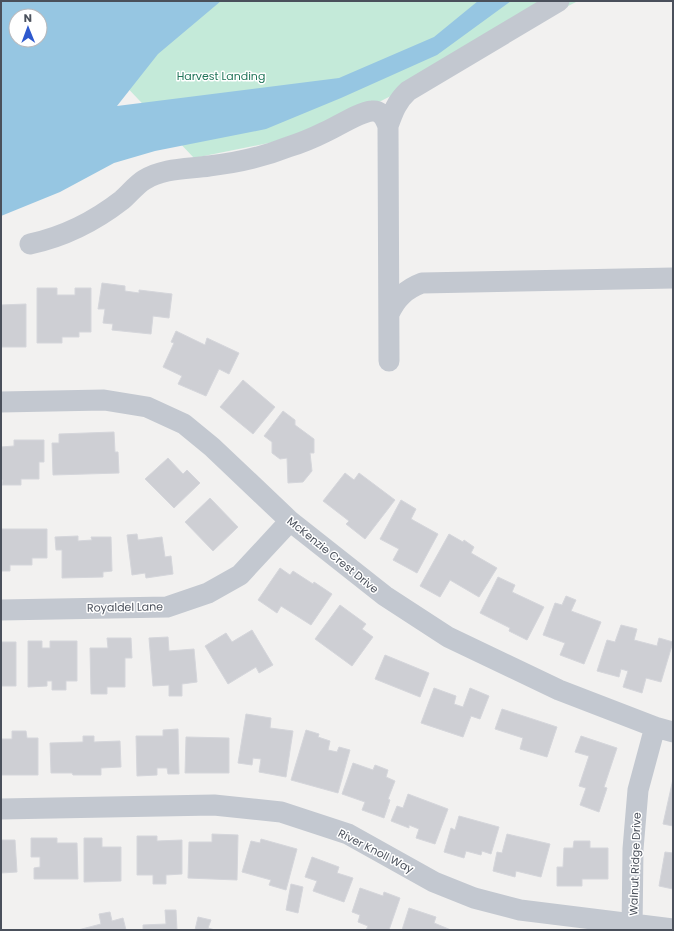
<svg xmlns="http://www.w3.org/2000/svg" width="674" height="931" viewBox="0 0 674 931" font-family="Poppins,sans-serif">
  <rect width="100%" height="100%" fill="#f2f1f0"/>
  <path fill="#c4ead9" d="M45,1h533l-260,132 -124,25z"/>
  <path fill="#96c6e2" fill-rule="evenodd" d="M1,1h220l-63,53 -41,52 222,-28 95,-41 44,-36h33l-74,54 -96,43 -75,31 -111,22 -41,12 -54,29 -59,24zM16,16h24v24h-24z"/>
  <path fill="#cecfd4" stroke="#d5d6db" d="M102,283l23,3v5l14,2v-3l33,4 -3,24 -16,-2 -2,18 -39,-4 1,-6 -10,-1 2,-14h-7z
    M37,288h20v7h18v-7h16v44h-12v5h-17v6h-25z
    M26,304v43h-25v-42z
    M176,331l29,14 2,-7 32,15 -10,21 -10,-5 -13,27 -28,-12 4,-8 -19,-9 11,-24 -3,-1z
    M243,380l32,27 -22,27 -33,-27z
    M283,411l12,9v5l19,14v14h-4l2,18 -9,11 -15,1 -1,-25 -7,1 -8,-6v-11l-8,-6z
    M114,432l1,20h3l1,21 -66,2 -1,-32h7v-9z
    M14,440h30v22h-5v17h-18v6h-19l1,-5h-2v-33l13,-1z
    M168,458l15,16 4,-4 13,13 -26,25 -29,-29z
    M345,473l9,7 5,-7 36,27 -30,39 -19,-15 3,-3 -26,-20z
    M210,498l28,29 -25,24 -28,-29z
    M401,500l15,9 -5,10 27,15 -21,39 -24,-13 6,-11 -19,-10z
    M1,529h46v29h-15v7h-22v6h-9z
    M137,534l1,6 24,-3 3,20 6,-1 2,18 -27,4 -1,-5 -13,2 -5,-40z
    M449,534l14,8 1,-2 10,7 -3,6 26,15 -18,29 -29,-17 -10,17 -20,-11z
    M78,536v5l14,-1 -1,-3h20l1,34 -9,1v5l-41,1v-28h-6l-1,-13z
    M280,568l10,7 3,-4 20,13 1,-2 18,12 -21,31 -30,-19 -4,7 -19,-13z
    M498,577l17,8 -3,7 32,15 -17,33 -18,-9 1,-3 -30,-15z
    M566,596l10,4 -5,11 30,11 -17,42 -24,-9 5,-12 -22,-8 12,-32 7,2z
    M340,605l26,19 -4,5 11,8 -21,29 -37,-27z
    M621,625l16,4 -3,11 23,6 2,-8 14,4 -12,40 -15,-4 -4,15 -19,-6 5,-16 -7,-2 -2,8 -22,-6 10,-31 8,2z
    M252,630l21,35 -14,8 -3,-6 -28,17 -23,-38 21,-13 6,9z
    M168,637l1,14 25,-2 3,33 -15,2v12h-13v-11l-16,1 -4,-48z
    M107,638h24l1,20h-7v29h-18v7h-16l-1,-46h18z
    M28,641h14v7h8v-7h27v40h-11v9h-14v-9h-5v5l-19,1z
    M1,642h15v44h-15z
    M385,655l44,18 -9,24 -45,-18z
    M434,688l22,8 -2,8 9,3 7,-19 19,8 -9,23 -9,-3 -8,21 -42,-14z
    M502,709l55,18 -10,30 -27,-8 3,-11 -28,-9z
    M246,714l25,4 -1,10 23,3 -7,46 -27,-5 2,-13 -8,-1 -1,7 -14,-2z
    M178,729l1,45h-11l-1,-6h-10v7l-20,1 -1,-40h27v-6z
    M306,730l13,4 -1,3 12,4 -2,9 9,2 2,-5 11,3 -12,43 -47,-13z
    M12,731h14l1,7h11v37h-37v-36h11z
    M83,736h11v6l26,-1 1,26 -20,1v7h-28l-1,-2h-21l-1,-30 33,-1z
    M581,736l36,12 -13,39 3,1 -8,24 -19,-7 6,-17 -7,-2 10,-30 -14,-4z
    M186,737l43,1v35h-44z
    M353,763l20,7 2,-5 13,5 -2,7 9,4 -7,18 2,1 -6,18 -22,-8 3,-8 -23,-8z
    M673,779v47l-10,-2z
    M408,794l40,15 -13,35 -19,-6 3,-9 -10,-4v3l-18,-7 6,-15 6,2z
    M459,816l40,11 -8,27 -9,-3 -1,4 -15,-4 -2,7 -20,-6 7,-24 4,2z
    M212,834l26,1 -1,45 -49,-2 1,-36h23z
    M507,834l43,10 -9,33 -25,-6 -1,6 -22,-6 4,-19 5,1z
    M137,836h20v5l25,-1v34l-16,1v9h-13v-9h-16z
    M31,838h26v5h20l1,36h-44v-11l6,-1v-10h-9z
    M84,838h18v9h19v34l-37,1z
    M261,839l36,10 -11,41 -17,-5 2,-5 -29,-8 9,-31 9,2z
    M1,840h14l2,32 -16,1z
    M574,841h16v7h18v31h-26v7h-25v-19h6l1,-19h9z
    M665,852l8,1v36l-14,-3z
    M312,857l27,10 -2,6 16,5 -9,24 -31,-11 4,-10 -12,-4z
    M291,884l12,3 -5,26 -12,-3z
    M360,888l23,8 1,-4 16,6 -11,32h-23l2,-4 -10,-4 2,-7 -8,-3z
    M409,908l27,9 -2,6 17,7h-49z
    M165,910h11l1,20h-34v-5l23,-1z
    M110,912l2,9 11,-3 3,12h-48l23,-6 -2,-10z
    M198,917l13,3 -3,8 7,2h-20z"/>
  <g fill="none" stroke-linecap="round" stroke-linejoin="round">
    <path stroke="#c3c8d0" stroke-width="21" d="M30,244c33,-7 65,-23 92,-44 7,-6 14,-15 22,-20 19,-12 44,-11 65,-14 27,-3 54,-9 79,-19 13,-4 25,-9 37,-15 12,-5 34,-20 47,-21 9,-1 13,7 16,15
      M389,314c7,-16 17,-25 33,-31l251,-5
      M389,361l-1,-235c5,-14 9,-25 20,-35l151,-90
      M1,402l103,-2 43,7 37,17 28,23 78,74 95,75 63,41 111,53 96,37 18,5
      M1,610l166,-3 41,-14 32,-18 50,-54
      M1,809l213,-4 67,7 67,22 86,48 40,16 46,12 153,19
      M632,930l1,-81 5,-59 17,-63"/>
  </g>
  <g text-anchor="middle" stroke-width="3" stroke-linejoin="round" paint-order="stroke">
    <g font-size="11" fill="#22755a" stroke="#fff">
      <text x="221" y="80">Harvest Landing</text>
    </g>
    <g font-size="11" fill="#4a505b" stroke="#fff">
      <text transform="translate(333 555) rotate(39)" y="4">McKenzie Crest Drive</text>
      <text transform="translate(125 607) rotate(-1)" y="4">Royaldel Lane</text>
      <text transform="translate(376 851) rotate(27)" y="4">River Knoll Way</text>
      <text transform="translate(635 864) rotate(-88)" y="4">Walnut Ridge Drive</text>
    </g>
  </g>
  <rect width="674" height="931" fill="none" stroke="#4a505b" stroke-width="4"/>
  <g transform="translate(28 28) rotate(359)"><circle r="19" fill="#ffffff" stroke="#b7b9bd"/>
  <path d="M0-3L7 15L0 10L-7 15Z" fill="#2e59ce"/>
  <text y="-6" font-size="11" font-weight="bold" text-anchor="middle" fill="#4a505b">N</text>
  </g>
</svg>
